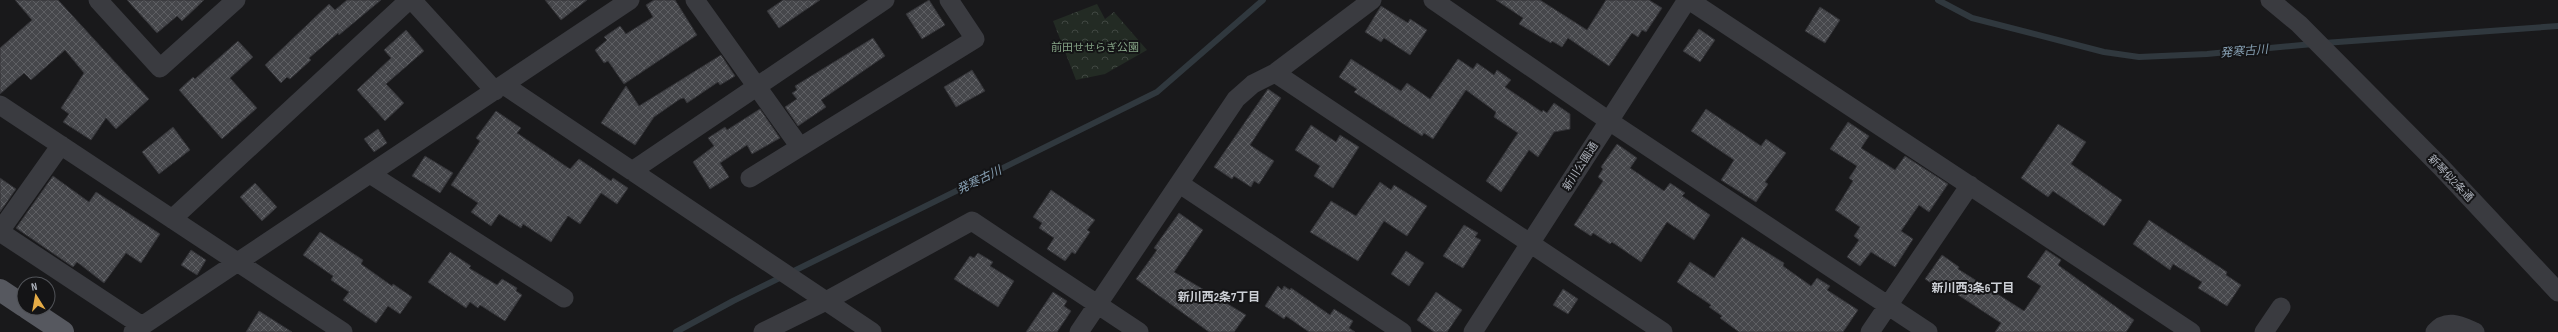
<svg xmlns="http://www.w3.org/2000/svg" width="2558" height="332" viewBox="0 0 2558 332" font-family="'Sofia Sans Condensed','Noto Sans JP',sans-serif">
  <defs>
    <pattern id="park-crowns" width="20" height="18" patternUnits="userSpaceOnUse"><rect width="20" height="18" fill="#232b24"/><path d="M2 6a3 3 0 1 1 6 0M12 15a3 3 0 1 1 6 0" fill="none" stroke="#404742"/></pattern>
    <pattern id="building-cross-hatch" width="8" height="8" patternUnits="userSpaceOnUse"><rect width="8" height="8" fill="#46474b"/><path d="M0 0l8 8M0 8l8-8" fill="none" stroke="#5e5f63"/></pattern>
  </defs>
  <rect width="100%" height="100%" fill="#19191b"/>
  <path fill="url(#park-crowns)" d="M1097,4l8,15 9,-7 33,38 -42,24 -29,6 -23,-59z"/>
  <g fill="none" stroke-linecap="round" stroke-linejoin="round">
    <path stroke="#30383e" stroke-width="6" d="M1938,0l34,18 132,34 35,5 68,-3 106,-10
      M2324,43l234,-17
      M676,332l57,-31 424,-209 106,-92"/>
  </g>
  <path fill="url(#building-cross-hatch)" stroke="#333337" d="M15,0h43l91,99 -33,30 -10,-11 -15,22 -28,-18 6,-8 -8,-6 23,-35 -19,-23 -34,30 -7,-7 -24,21v-46l32,-28z
    M127,0h77l-22,21 -5,-5 -20,17z
    M347,0h34l-42,35 -1,-2 -29,25 2,2 -21,19 -3,-2 -6,6 -16,-18 64,-61 6,6z
    M545,0h42l-26,20z
    M654,0h21l22,35 -73,49 -16,-23 -4,2 -9,-13 12,-10 -3,-3 16,-11 6,8 27,-17 -7,-12z
    M783,0h37l-41,28 -12,-17z
    M929,0l16,25 -23,14 -16,-25z
    M1496,0h44l47,30 19,-30h43l13,8 -16,24 -4,-2 -4,7 -6,-4 -23,33 -41,-28 -6,9 -10,-6 -1,2 -32,-19 4,-6z
    M1381,6l27,17 2,-4 17,11 -17,25 -26,-17 -3,4 -16,-10z
    M1820,7l20,13 -15,23 -20,-12z
    M1699,29l16,11 -15,22 -17,-11z
    M406,30l18,21 -38,33 18,19 -19,18 -28,-31 34,-32 -7,-8z
    M873,38l12,18 -64,44 5,7 -28,19 -13,-19 12,-8 -5,-6 5,-3 -2,-4z
    M238,41l15,16 -23,21 27,30 -35,31 -43,-49 14,-13 2,2z
    M721,55l14,21 -15,9 -2,-3 -31,21 -3,-5 -4,1 -26,18 -19,28 -34,-22 25,-37 13,20z
    M1351,59l50,32 6,-8 23,16 28,-40 15,10 4,-6 17,12 3,-5 14,10 -6,7 37,25 1,-2 4,3 7,-10 16,11v15l-16,3 -16,25 -9,-7 -28,42 -15,-11 32,-48 -24,-16 2,-5 -30,-22 -33,49 -9,-6 -2,3 -68,-44 3,-3 -18,-12z
    M972,70l13,21 -29,16 -12,-20z
    M1268,89l13,9 -31,47 24,16 -15,23 -5,-3 -3,6 -17,-11 -2,3 -18,-12z
    M760,109l20,29 -28,16 -5,-9 -27,18 9,14 -19,12 -17,-27 21,-16 -6,-8 17,-11 2,3z
    M1706,109l55,37 5,-7 20,14 -21,29 3,2 -12,18 -35,-22 13,-20 -43,-29z
    M496,111l25,17 -4,5 53,36 9,-10 32,22 2,-3 15,10 -11,16 -16,-11 -21,31 -12,-8 -17,26 -28,-18 -2,4 -22,-14 -8,12 -20,-14 7,-9 -27,-18 29,-44 -4,-3z
    M1848,122l21,14 -8,12 34,22 10,-14 43,28 -19,28 -10,-7 -18,26 12,8 -18,28 -24,-15 -11,14 -13,-9 12,-17 -5,-4 6,-9 -25,-17 18,-29 -4,-3 8,-12 -27,-17z
    M2058,124l28,18 -15,22 51,36 -18,26 -51,-35 -5,6 -27,-19z
    M1311,125l25,17 4,-7 19,12 -26,41 -19,-12 6,-10 -25,-16z
    M173,127l17,23 -31,24 -17,-22z
    M378,129l9,14 -13,9 -10,-13z
    M1617,144l20,14 -7,10 34,23 6,-8 15,10 -3,3 28,19 -16,25 -27,-18 -26,40 -29,-20 -2,2 -17,-11 -2,3 -17,-11 29,-44 -5,-4 5,-8 -2,-2z
    M425,156l28,17 -13,20 -28,-17z
    M53,176l36,26 7,-10 64,42 -19,29 -15,-10 -22,30 -27,-21 -4,5 -57,-39z
    M0,178l16,11 -16,23z
    M1380,182l11,8 3,-5 33,21 -20,30 -23,-15 -26,40 -48,-29 21,-31 25,15z
    M255,183l22,24 -15,14 -22,-24z
    M1051,190l44,30 -8,10 3,2 -15,22 -3,-2 -7,9 -18,-12 7,-11 -15,-10 3,-5 -9,-6z
    M1179,213l24,17 -29,42 72,43 -12,17h-25l-73,-53 21,-29 -3,-2z
    M2149,220l78,52 -1,3 15,10 -14,21 -29,-18 4,-6 -29,-18 -3,6 -37,-26z
    M1464,225l14,8 -3,4 6,3 -18,28 -20,-12z
    M320,232l43,28 -2,4 31,22 1,-2 19,13 -12,17 -12,-8 -12,17 -33,-23 6,-8 -18,-12 2,-4 -30,-21z
    M1742,237l42,26 -1,3 28,20 6,-8 13,8 -3,4 31,20 -15,22h-104l-19,-14 2,-2 -13,-9 2,-2 -34,-23 13,-20 24,16z
    M191,250l15,10 -9,15 -16,-10z
    M2046,250l15,10 -3,5 76,55 -8,12h-131l6,-9 -55,-36 -3,4 -18,-12 17,-24 17,12 -1,2 66,42 17,-25 -14,-9z
    M1406,251l18,12 -15,23 -18,-12z
    M450,252l21,14 -2,2 28,17 5,-6 15,9 -1,3 6,4 -17,26 -25,-16 -2,3 -8,-6 -4,6 -38,-26z
    M978,253l15,9 -3,4 24,15 -16,26 -44,-28 16,-23 4,2z
    M1278,286l4,4 2,-4 6,4 1,-2 39,27 4,-6 19,12 -4,7 6,4h-46l-23,-16 -2,3 -19,-13z
    M1563,289l15,10 -10,15 -15,-9z
    M1053,292l14,9 -3,5 7,5 -14,21h-31z
    M1436,292l26,18 -15,22h-13l-17,-12z
    M259,311l33,21h-46z"/>
  <g fill="none" stroke-linecap="round" stroke-linejoin="round">
    <path stroke="#3a3b40" stroke-width="19" d="M98,0l62,68 76,-68
      M412,0l83,91
      M695,0l105,147
      M1433,0l176,121 319,211
      M1689,0l502,332
      M2270,0l29,24 142,143 117,125
      M1275,73l388,259
      M504,85l368,247
      M0,105l343,227
      M632,171l253,-171
      M370,174l194,124
      M750,178l225,-139 -26,-39
      M1180,184l222,148
      M172,219l237,-219
      M0,231l61,-86
      M0,232l142,94
      M133,332l497,-332
      M763,332l63,-31 146,-80 167,111
      M1079,332l157,-233 17,-15 22,-11 97,-73
      M1473,332l214,-332
      M1870,332l100,-147
      M2264,332l17,-25
      M2435,332c12,-14 26,-6 40,0"/>
    <path stroke="#56585f" stroke-width="22" d="M0,290l24,16
      M27,308l36,24"/>
  </g>
  <g text-anchor="middle" stroke-width="4" stroke-linejoin="round" paint-order="stroke">
    <g font-size="11" fill="#85a386" stroke="#141416">
      <text x="1095" y="51">前田せせらぎ公園</text>
    </g>
    <g font-size="11" fill="#acb1ba" stroke="#141416">
      <text transform="translate(1580 166) rotate(-57)" y="4">新川公園通</text>
      <text transform="translate(2451 178) rotate(46)" y="4">新琴似2条通</text>
    </g>
    <g font-size="12" font-style="italic" fill="#869fb2" stroke="#141416">
      <text transform="translate(2244 51) rotate(-5)" y="4">発寒古川</text>
      <text transform="translate(979 180) rotate(-26)" y="4">発寒古川</text>
    </g>
    <g font-size="12" font-weight="bold" fill="#cdd0d6" stroke="#141416">
      <text x="1973" y="292">新川西3条6丁目</text>
      <text x="1219" y="301">新川西2条7丁目</text>
    </g>
  </g>
  <g transform="translate(36 296) rotate(349)"><circle r="19" fill="#141416" stroke="#515358"/>
  <path d="M0-3L7 15L0 10L-7 15Z" fill="#e6ac46"/>
  <text y="-6" font-size="11" font-weight="bold" text-anchor="middle" fill="#acb1ba">N</text>
  </g>
</svg>
